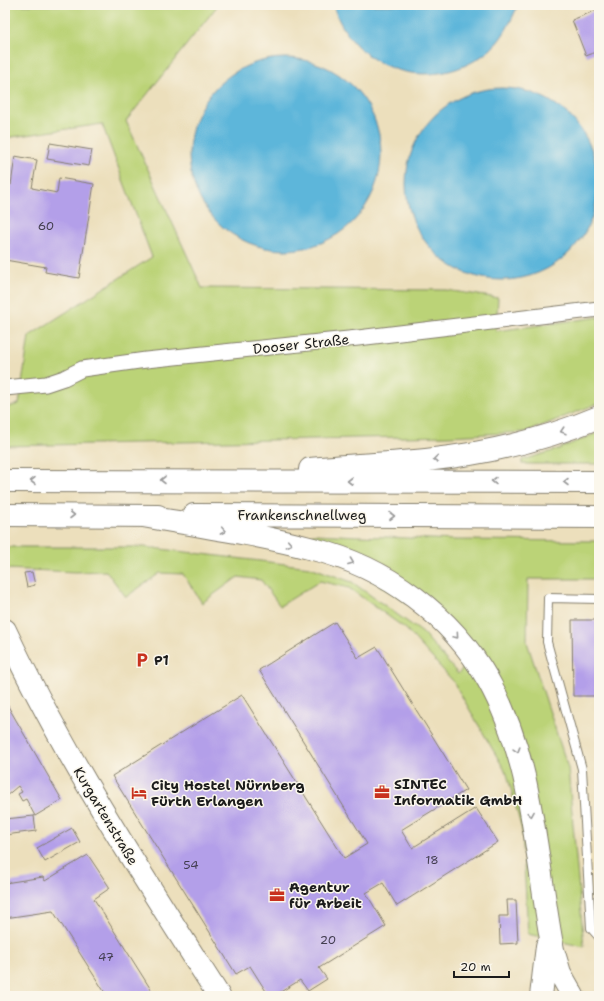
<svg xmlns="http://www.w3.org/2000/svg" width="604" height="1001" viewBox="0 0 604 1001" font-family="'Shantell Sans',sans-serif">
  <rect width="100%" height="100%" fill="#fbf7ec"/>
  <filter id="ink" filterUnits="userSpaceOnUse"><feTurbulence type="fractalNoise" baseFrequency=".025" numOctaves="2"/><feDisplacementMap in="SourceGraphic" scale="8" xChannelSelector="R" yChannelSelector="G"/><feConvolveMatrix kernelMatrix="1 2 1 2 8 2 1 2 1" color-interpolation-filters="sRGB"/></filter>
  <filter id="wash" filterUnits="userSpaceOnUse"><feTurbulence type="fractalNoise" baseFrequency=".012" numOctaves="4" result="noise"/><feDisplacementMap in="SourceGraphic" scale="16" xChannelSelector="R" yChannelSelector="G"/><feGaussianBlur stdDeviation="0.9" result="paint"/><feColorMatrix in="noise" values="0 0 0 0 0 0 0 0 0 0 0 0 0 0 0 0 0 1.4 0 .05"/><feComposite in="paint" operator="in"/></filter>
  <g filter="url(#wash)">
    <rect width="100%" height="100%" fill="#ecdfbc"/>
    <path fill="#bbd377" stroke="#6c784a" d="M5,5h213l-92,116 76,167 244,2 52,8 -2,33 103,-14v86l-73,29 -78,4 -443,10v-38l14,-4 10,-68 123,-79 -50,-133 -97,14z
      M599,432v32h-77v-4l34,-10z
      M313,534l142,6 144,1v38h-71l-1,63 41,126 16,179 -56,-13 -6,-104 -15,-56 -54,-93 -47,-52 -57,-41 -29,-7 -40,25 -19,-26 -23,-3 -36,26 -19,-29 -23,-1 -34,24 -20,-26 -30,1 -71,-3v-22h139l166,20 42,15 71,51 35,41 21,-25 -173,-111z"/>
    <path fill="#5db6da" stroke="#3c697b" d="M333,5h185c-7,16 -14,32 -27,44 -54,47 -137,25 -158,-44z
      M189 154a96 96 0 1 1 192 0a96 96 0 1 1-192 0Z
      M406 184a96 96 0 1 1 192 0a96 96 0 1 1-192 0Z"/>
    <g id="blocks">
      <path fill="#b39fe9" d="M599,9v42l-13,5 -14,-36z
        M50,143l42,7 -3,16 -42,-7z
        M15,156l22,4 -5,28 25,5 2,-15 35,6 -15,94 -34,-6 1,-5 -41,-7v-76l6,1z
        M32,572l3,13 -8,2 -3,-14z
        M572,620h27v76h-26z
        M335,622l23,36 19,-11 89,143 -65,40 11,18 64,-40 22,34 -101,64 -14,-23 -17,10 20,33 -67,42 8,11 -19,12 -8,-11 -26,16h-5l-19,-30 -14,8 -124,-198 130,-81 102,163 23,-14 -108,-174z
        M5,701l57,99 -27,16 -9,-17 -4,2 -4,-7 4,-2 -4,-6 -13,11z
        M34,816l2,15 -31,4v-16z
        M72,828l8,14 -35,20 -8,-14z
        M88,855l22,33 -16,11 61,97h-48l-54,-85 -48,7v-35l38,-6 2,4z
        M507,900h9l2,43 -18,1 -1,-28h9z"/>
    </g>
  </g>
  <g filter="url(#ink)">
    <use href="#blocks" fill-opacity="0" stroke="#847e6c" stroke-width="1"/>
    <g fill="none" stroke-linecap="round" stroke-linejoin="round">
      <g stroke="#847e6c" stroke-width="10">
        <path id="lane" d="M599,599l-51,-1 -1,44 35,127 9,159 8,9"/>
      </g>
      <g stroke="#847e6c" stroke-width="17">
        <path id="street" d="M5,388l41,-4 18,-6 18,-9 64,-9 212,-22 241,-29"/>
      </g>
      <g stroke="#847e6c" stroke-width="24">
        <path id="secondary" d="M5,630c60,128 138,247 214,366"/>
      </g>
      <g stroke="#847e6c" stroke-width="24">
        <path id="highway" d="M310,469c39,-4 77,-5 116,-9 59,-6 118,-20 173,-43
          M5,481l594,1
          M5,515l153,1
          M194,515l405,2
          M143,516c57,10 114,18 170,33 73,18 138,66 175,131 17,30 28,63 36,96 13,57 18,116 29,174l7,23 13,23
          M541,996l6,-50"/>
      </g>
      <use href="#lane" stroke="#fff" stroke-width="8"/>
      <use href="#street" stroke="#fff" stroke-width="15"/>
      <use href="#secondary" stroke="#fff" stroke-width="22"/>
      <use href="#highway" stroke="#fff" stroke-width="22"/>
    </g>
    <defs><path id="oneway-chevron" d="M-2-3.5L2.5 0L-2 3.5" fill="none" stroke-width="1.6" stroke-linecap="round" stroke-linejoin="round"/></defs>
    <g stroke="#999">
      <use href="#oneway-chevron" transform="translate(563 431) rotate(162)"/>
      <use href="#oneway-chevron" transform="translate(436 459) rotate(173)"/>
      <use href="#oneway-chevron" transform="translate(163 480) rotate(180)"/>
      <use href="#oneway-chevron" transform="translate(33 481) rotate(180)"/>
      <use href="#oneway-chevron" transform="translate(350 481) rotate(-180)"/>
      <use href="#oneway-chevron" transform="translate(494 481) rotate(-180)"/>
      <use href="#oneway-chevron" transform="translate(566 482) rotate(-180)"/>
      <use href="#oneway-chevron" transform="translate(72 515)"/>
      <use href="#oneway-chevron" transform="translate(392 516)"/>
      <use href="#oneway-chevron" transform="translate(223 531) rotate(11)"/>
      <use href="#oneway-chevron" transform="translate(289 544) rotate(12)"/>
      <use href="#oneway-chevron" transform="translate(351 562) rotate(21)"/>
      <use href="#oneway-chevron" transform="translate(456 636) rotate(49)"/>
      <use href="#oneway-chevron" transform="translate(517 750) rotate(74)"/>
      <use href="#oneway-chevron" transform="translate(531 814) rotate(81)"/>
    </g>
  </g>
  <defs>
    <g id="parking-bare" transform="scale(1.2)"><path d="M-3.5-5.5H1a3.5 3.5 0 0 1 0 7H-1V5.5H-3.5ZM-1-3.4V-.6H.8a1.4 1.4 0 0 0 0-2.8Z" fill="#c8321e" stroke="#fbf7ec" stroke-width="2.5" paint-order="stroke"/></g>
    <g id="office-bare" transform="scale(1.2)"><path d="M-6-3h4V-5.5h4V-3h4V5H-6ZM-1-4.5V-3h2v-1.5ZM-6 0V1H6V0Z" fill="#c8321e" stroke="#fbf7ec" stroke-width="2.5" paint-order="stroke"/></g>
    <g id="hotel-bare" transform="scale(1.2)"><path d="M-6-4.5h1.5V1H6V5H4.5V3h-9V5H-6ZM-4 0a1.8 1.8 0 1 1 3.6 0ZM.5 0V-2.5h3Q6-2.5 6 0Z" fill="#c8321e" stroke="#fbf7ec" stroke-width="2.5" paint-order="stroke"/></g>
  </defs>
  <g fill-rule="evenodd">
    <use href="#parking-bare" x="142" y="660"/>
    <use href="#office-bare" x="382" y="792"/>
    <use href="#hotel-bare" x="139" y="793"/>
    <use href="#office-bare" x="277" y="895"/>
  </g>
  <g text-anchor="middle" stroke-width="3" stroke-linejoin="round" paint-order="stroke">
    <g font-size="12" fill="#423d4f">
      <text x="46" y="230">60</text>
      <text x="432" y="864">18</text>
      <text x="191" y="869">54</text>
      <text x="328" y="944">20</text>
      <text x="106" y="961">47</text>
    </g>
    <g font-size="14" fill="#1c1c1c" stroke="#fbf7ec">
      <text transform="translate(301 344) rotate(-6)" y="5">Dooser Straße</text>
      <text x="302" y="520">Frankenschnellweg</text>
      <text transform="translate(106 816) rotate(59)" y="5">Kurgartenstraße</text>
    </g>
    <g font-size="14" font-weight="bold" fill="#1c1c1c" stroke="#fbf7ec" text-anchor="start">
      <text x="154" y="665">P1</text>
      <text x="394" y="789">SINTEC<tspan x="394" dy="16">Informatik GmbH</tspan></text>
      <text x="151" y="790">City Hostel Nürnberg<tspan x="151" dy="16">Fürth Erlangen</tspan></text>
      <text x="289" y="892">Agentur<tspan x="289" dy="16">für Arbeit</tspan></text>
    </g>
  </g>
  <rect width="604" height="1001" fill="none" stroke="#fbf7ec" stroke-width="20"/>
  <path d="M454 971v6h55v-6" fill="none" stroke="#1c1c1c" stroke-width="2"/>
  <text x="460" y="971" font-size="12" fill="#1c1c1c" stroke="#fbf7ec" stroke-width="3" paint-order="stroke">20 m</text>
</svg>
